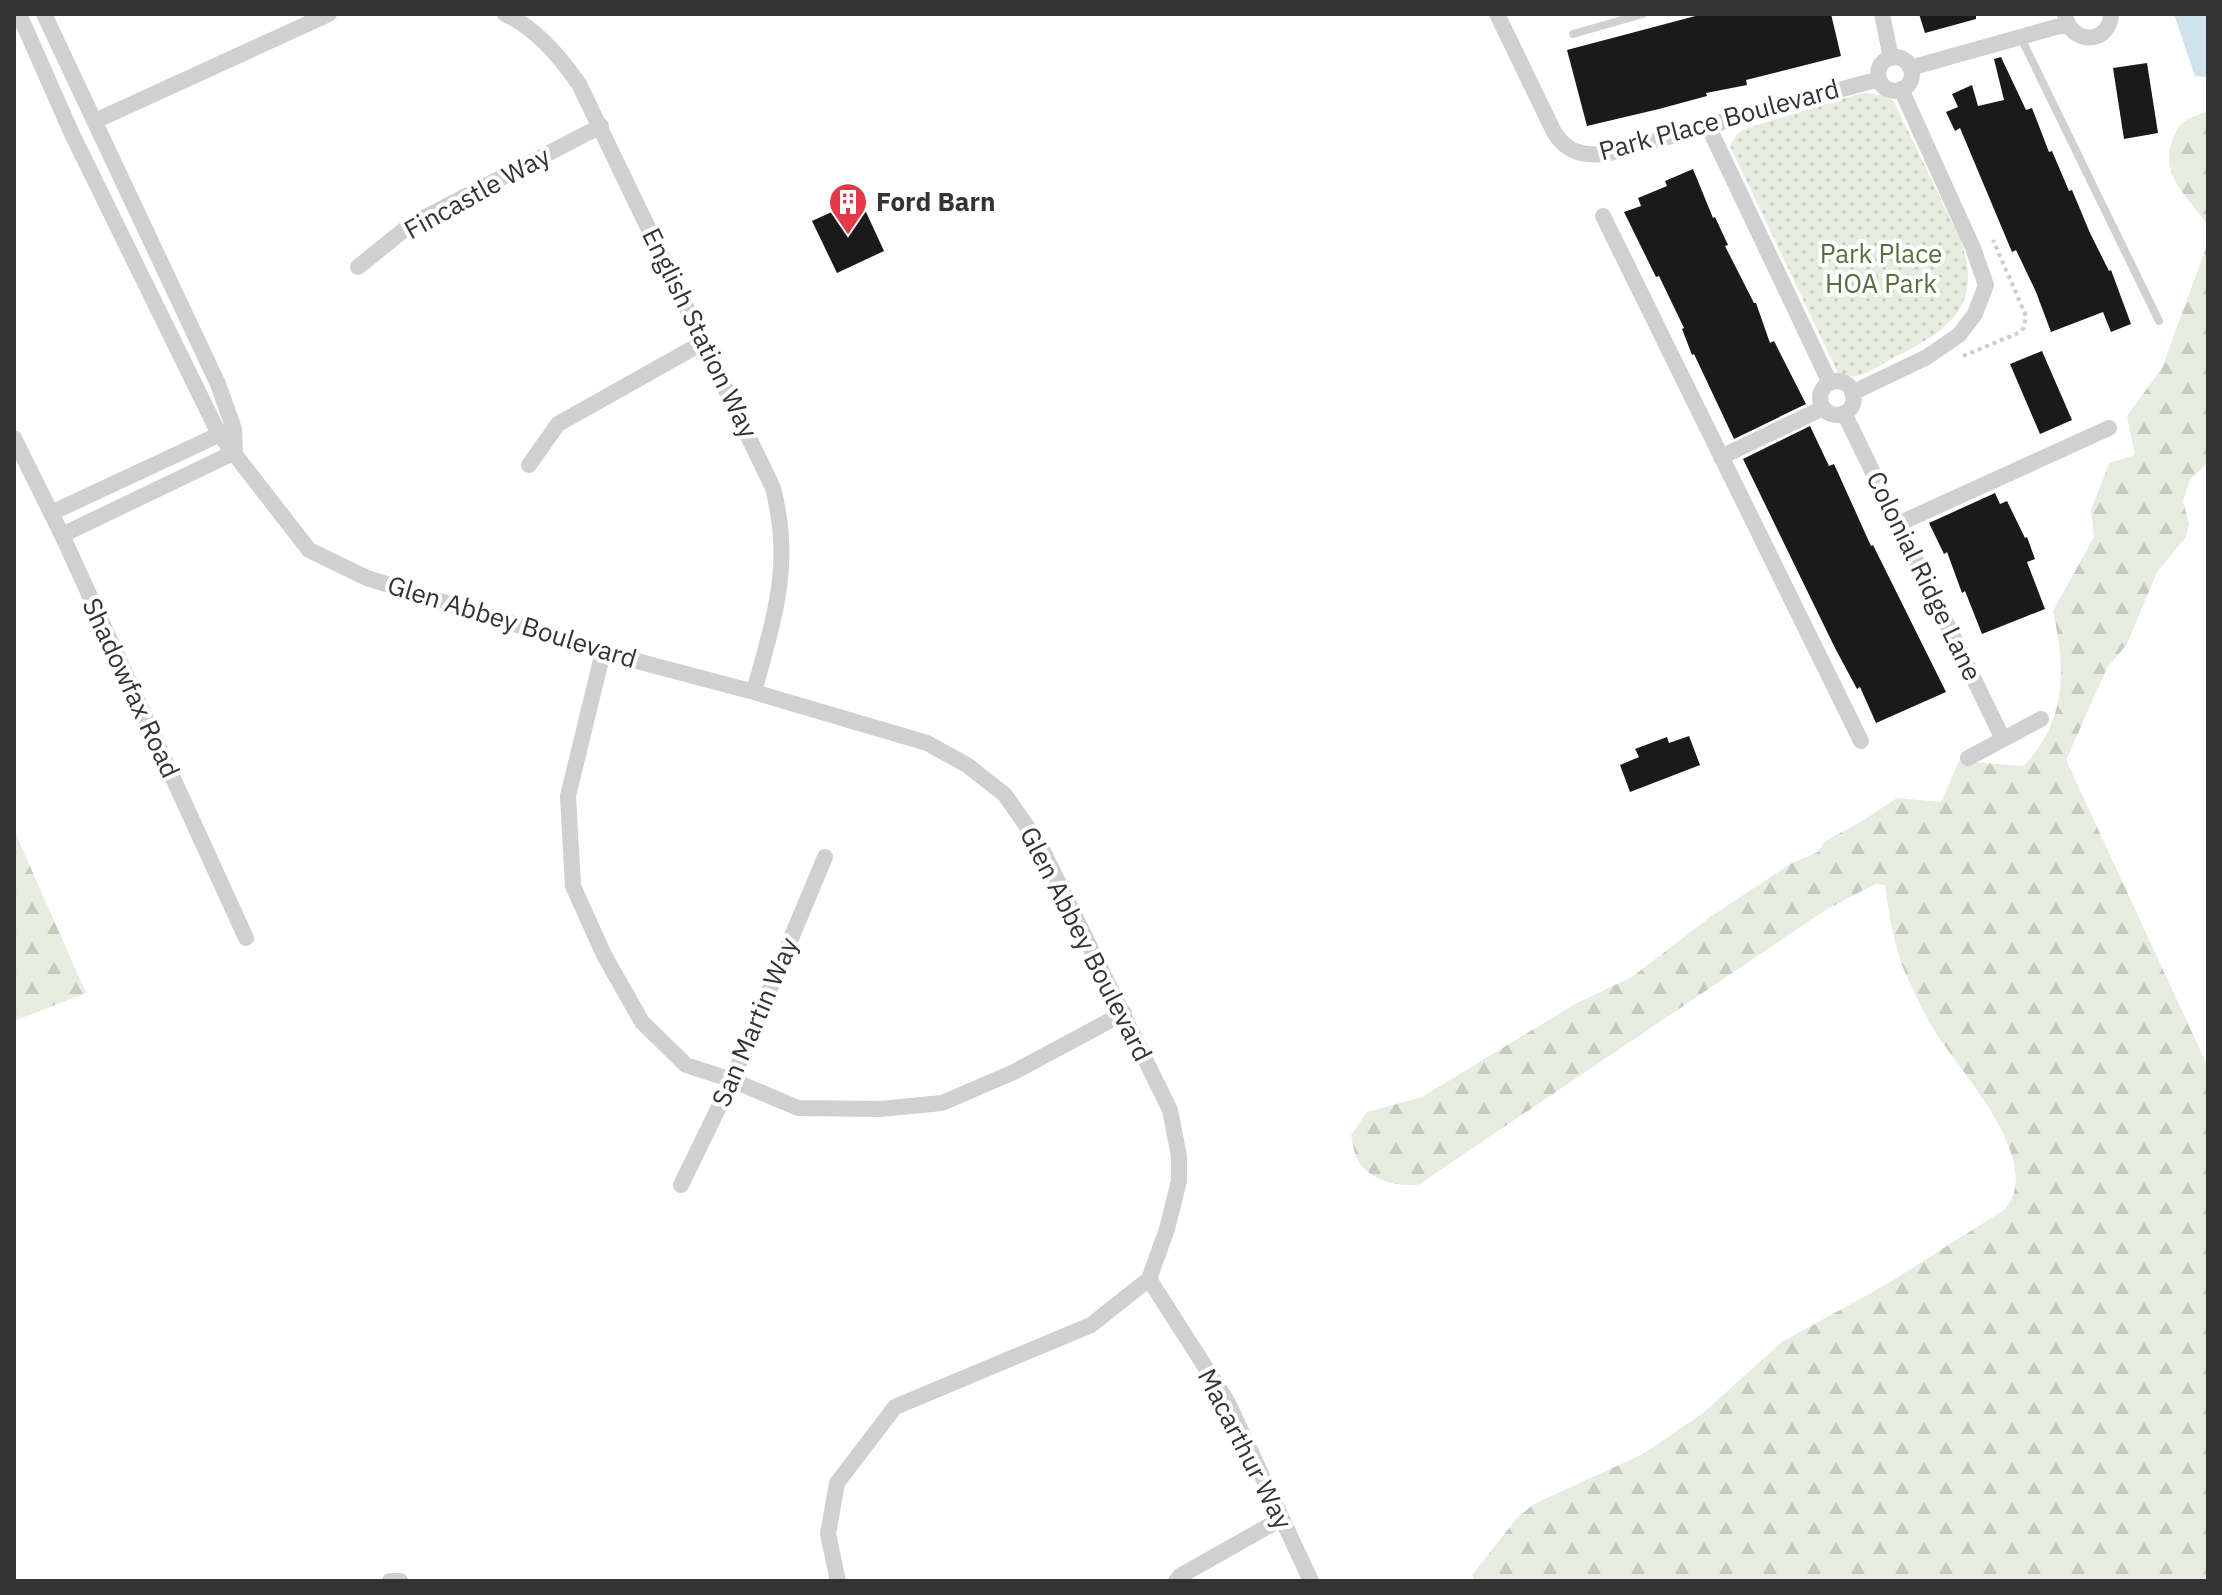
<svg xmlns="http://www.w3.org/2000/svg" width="2222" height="1595" viewBox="0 0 2222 1595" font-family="'IBM Plex Sans',sans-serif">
  <defs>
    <pattern id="forest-firs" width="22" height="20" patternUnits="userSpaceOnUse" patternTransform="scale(2)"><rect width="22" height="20" fill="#e6ecdf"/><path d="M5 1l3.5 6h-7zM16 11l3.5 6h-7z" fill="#c6cbc0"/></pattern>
    <pattern id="park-dots" width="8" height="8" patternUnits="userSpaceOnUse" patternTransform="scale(2)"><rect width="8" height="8" fill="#e6ecdf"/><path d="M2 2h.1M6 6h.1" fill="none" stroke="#c6cbc0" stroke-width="1.8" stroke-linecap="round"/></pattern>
  </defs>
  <rect width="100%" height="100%" fill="#fff"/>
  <path fill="url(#forest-firs)" d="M2208,111v114c-16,-23 -45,-46 -38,-77 7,-26 14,-28 38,-37z
    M2208,242v220l-18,18 -7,21 6,23 -3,13 -29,35 -30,72 -20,24 -41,92 142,307v514h-733l-3,-6 45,-57 17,-14 109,-50 60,-41 79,-71 105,-58 117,-74c44,-48 -47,-141 -71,-182 -9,-15 -17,-32 -25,-49 -13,-27 -19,-64 -23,-94l-10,-1 -51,27 -406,274c-21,1 -47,-4 -60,-24 -4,-7 -5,-18 -7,-26l16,-23 55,-15 153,-93 57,-27 78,-60 80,-53 28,-12 7,-11 34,-18 38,-25 44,4 18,-41 65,5c43,-47 42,-96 29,-155l41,-74 -3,-27 18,-47 26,-8 -8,-39 35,-48z
    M14,830l72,163 -72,28z"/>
  <path fill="url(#park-dots)" d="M1862,93l20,2 12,7 66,137c25,66 -11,91 -65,118 -12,6 -27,17 -39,19 -5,1 -13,-2 -18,-3l-108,-227 7,-12 7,-5z"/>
  <path fill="#cfe2ee" d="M2174,14h34v63l-13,-1z"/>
  <path fill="#1a1a1a" d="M1703,14h128l10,42 -95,24 1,5 -41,8 1,3 -48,13 -72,17 -20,-76z
    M1919,14h57v5l-51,14z
    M2001,57l25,53 6,-2 17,44 3,-1 17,40 3,-1 18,43 19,38 2,-1 20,54 -20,8 -8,-20 -52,20 -15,-40 -20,-42 -4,2 -52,-124 -5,3 -9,-19 12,-5 -6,-13 20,-9 6,21 26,-6 -10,-41z
    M2147,63l11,70 -34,6 -11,-71z
    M1693,169l20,49 2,-1 13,28 -3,1 29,57h2l14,40 4,-2 32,63 -72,35 -40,-85 -2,1 -10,-26 2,-1 -25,-52 -3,1 -32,-65 17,-6 -3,-8 29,-12 -2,-5z
    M860,199l24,52 -47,22 -25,-52z
    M2042,351l30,69 -32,14 -30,-70z
    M1810,426l19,40 5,-2 37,82 2,-1 73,147 -70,31 -16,-36 -3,2 -22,-41 -92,-189z
    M1995,493l5,11 7,-3 18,37 2,-1 8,22 -8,3 18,47 -63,25 -17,-43 -3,2 -15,-41 -3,2 -15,-31z
    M1689,736l11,29 -70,27 -10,-27 19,-8 -4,-8 32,-12 2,6z"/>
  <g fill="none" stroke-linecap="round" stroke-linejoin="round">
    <path stroke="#cdcdcd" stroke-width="4" stroke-dasharray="4 4" stroke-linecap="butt" d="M1963,356l53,-22 8,-6 2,-12 -33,-76"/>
    <path stroke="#d0d0d0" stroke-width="8" d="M1573,34l70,-20
      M2021,38l138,283"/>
    <path stroke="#d0d0d0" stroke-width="16" d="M19,14l53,120 147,300 90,116 58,28 236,74 151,40 173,51 40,22 38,30 35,50 130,265 9,46v25l-12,48 -18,50 -58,46 -196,82 -58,76 -9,51 10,47
      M44,14l174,370 16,45 1,23
      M505,14c32,15 54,42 74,70l194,404c20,78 1,129 -19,204
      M1497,14l57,118c13,21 30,24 52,22l273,-75
      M1882,14l9,44
      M2065,15c5,30 45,30 46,-1
      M1878 74a17 17 0 1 1 34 0a17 17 0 1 1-34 0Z
      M1910,68l157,-44
      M95,121l234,-107
      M1709,128l121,255
      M1603,216l258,525
      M358,267l52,-42 191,-99
      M1820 398a17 17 0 1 1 34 0a17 17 0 1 1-34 0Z
      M1852,393l75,-36 32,-22 16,-21 11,-29 -13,-37 -72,-159
      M1844,413l159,326
      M14,438l48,97 184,403
      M1721,457l102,-49
      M529,465l29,-41 146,-82
      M51,513l178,-83
      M1898,524l211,-96
      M62,535l173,-83
      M603,652l-35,144 5,90 31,69 38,67 44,43 46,15 66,28 82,1 62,-6 72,-31 110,-59
      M1968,758l73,-39
      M681,1185l51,-105 93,-223
      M1149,1279l78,122 84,180
      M390,1581h10
      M1176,1581l4,-5 101,-57"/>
  </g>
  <defs>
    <g id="building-pin" transform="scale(2)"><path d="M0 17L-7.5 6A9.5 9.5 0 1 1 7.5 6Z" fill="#e63946" stroke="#fff"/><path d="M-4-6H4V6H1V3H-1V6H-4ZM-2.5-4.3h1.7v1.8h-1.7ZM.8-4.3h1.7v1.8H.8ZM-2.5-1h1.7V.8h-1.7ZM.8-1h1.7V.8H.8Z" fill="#fff"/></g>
  </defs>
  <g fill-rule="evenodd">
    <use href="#building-pin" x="848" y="202"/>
  </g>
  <g text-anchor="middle" stroke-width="8" stroke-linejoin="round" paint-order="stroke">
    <g font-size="26" fill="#333" stroke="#fff">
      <text transform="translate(1719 120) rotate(-15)" y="9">Park Place Boulevard</text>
      <text transform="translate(477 193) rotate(-29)" y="9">Fincastle Way</text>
      <text transform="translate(700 333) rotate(64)" y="9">English Station Way</text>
      <text transform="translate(1924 576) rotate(64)" y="9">Colonial Ridge Lane</text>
      <text transform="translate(512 622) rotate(17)" y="9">Glen Abbey Boulevard</text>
      <text transform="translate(131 688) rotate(65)" y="9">Shadowfax Road</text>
      <text transform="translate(1086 944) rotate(63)" y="9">Glen Abbey Boulevard</text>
      <text transform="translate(755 1022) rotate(-67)" y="9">San Martin Way</text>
      <text transform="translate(1245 1449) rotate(63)" y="9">Macarthur Way</text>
    </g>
    <g font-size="26" font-weight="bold" fill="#333" stroke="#fff" text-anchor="start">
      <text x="876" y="211">Ford Barn</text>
    </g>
    <g font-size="26" fill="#56703f" stroke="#fff">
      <text x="1881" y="263">Park Place<tspan x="1881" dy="30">HOA Park</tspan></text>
    </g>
  </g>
  <rect width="2222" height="1595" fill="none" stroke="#333333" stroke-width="32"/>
</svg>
